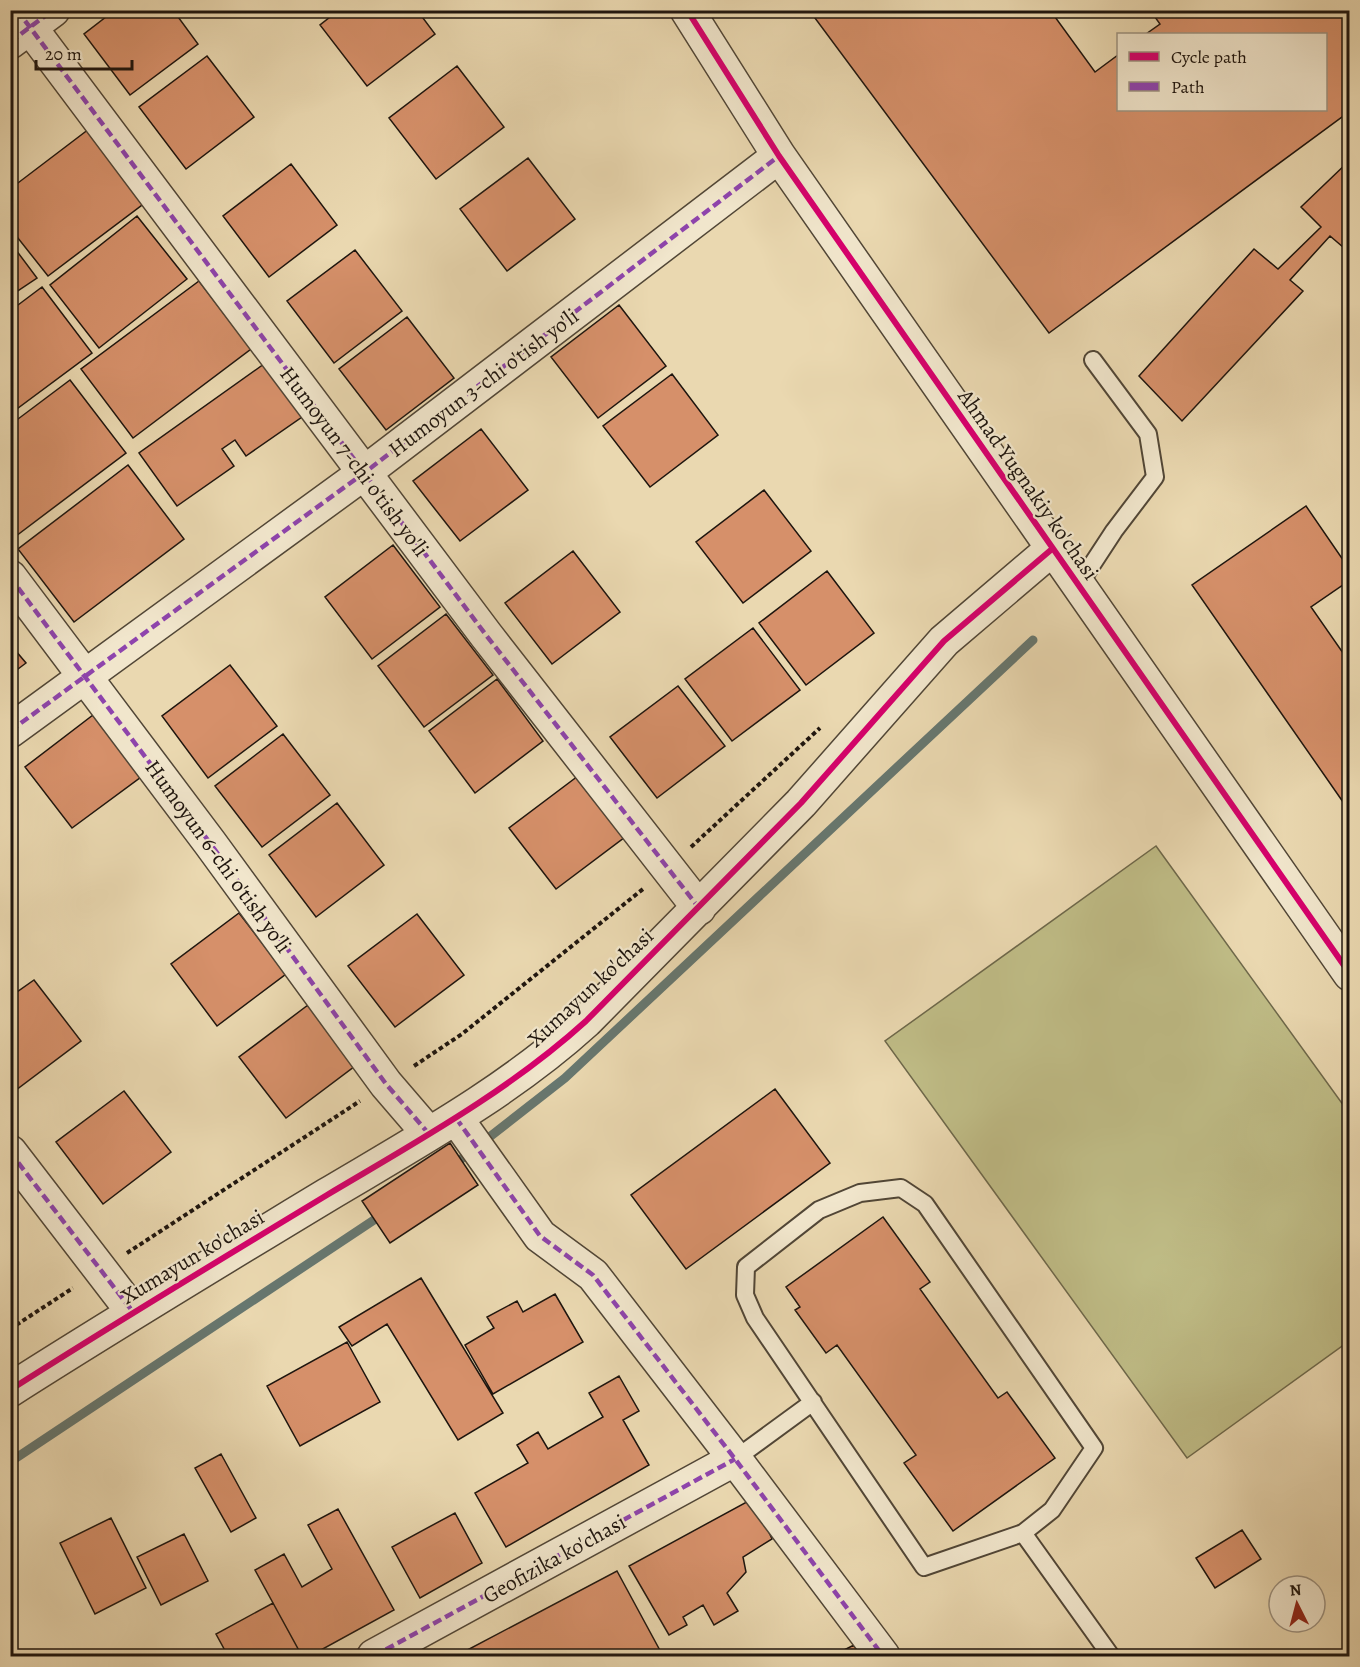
<svg xmlns="http://www.w3.org/2000/svg" width="1360" height="1667" viewBox="0 0 1360 1667" font-family="Alegreya,serif">
  <rect width="100%" height="100%" fill="#ead8b0"/>
  <filter id="stains"><feTurbulence type="fractalNoise" baseFrequency=".00333" numOctaves="4"/><feColorMatrix values="0 0 0 0 .2 0 0 0 0 .09 0 0 0 0 .02 0 0 0 .5 -.17"/></filter>
  <radialGradient id="worn" r=".72"><stop offset=".6" stop-color="#630" stop-opacity="0"/><stop offset="1" stop-color="#630" stop-opacity=".3"/></radialGradient>
  <path fill="#bfbc86" stroke="#6e684a" stroke-width="1.5" d="M1156,846l193,267v228l-162,117 -302,-417z"/>
  <g fill="none" stroke-linecap="round" stroke-linejoin="round">
    <path stroke="#67776f" stroke-width="9" d="M451,1167l114,-89 468,-438
      M10,1462l373,-248"/>
  </g>
  <path fill="#d6906a" stroke="#1e150e" stroke-width="1.5" d="M115,10h58l25,34 -68,51 -46,-61z
    M339,10h78l18,24 -68,52 -47,-61z
    M809,10h241l45,62 23,-17v55h208v-76h-180l14,-10 -10,-14h200v101l-301,222z
    M207,56l47,61 -68,52 -47,-62z
    M457,66l47,61 -68,52 -47,-61z
    M89,129l57,73 -98,74 -38,-48v-39z
    M528,158l47,61 -68,52 -47,-62z
    M1350,160v81l-7,6 -13,-11 -40,44 13,11 -121,130 -43,-45 115,-127 24,20 43,-42 -20,-20z
    M291,164l46,61 -68,52 -46,-61z
    M137,216l50,63 -88,69 -49,-63z
    M10,242l27,36 -27,18z
    M355,250l47,61 -68,52 -47,-62z
    M199,281l52,68 -118,89 -52,-69z
    M42,287l50,66 -82,61v-103z
    M619,305l47,61 -68,52 -47,-61z
    M407,317l47,61 -68,52 -47,-61z
    M264,364l38,53 -56,39 -11,-16 -13,9 12,17 -57,40 -38,-53z
    M672,374l46,61 -68,52 -47,-61z
    M70,380l56,73 -110,83 -6,-7v-104z
    M481,429l47,61 -68,51 -47,-60z
    M128,465l56,74 -110,83 -56,-73z
    M764,490l47,61 -68,52 -47,-61z
    M1306,506l44,64v10l-39,27 39,56v149l-158,-227z
    M393,545l47,62 -68,52 -47,-62z
    M573,551l47,61 -68,52 -47,-61z
    M827,571l47,62 -68,52 -47,-62z
    M446,614l47,61 -69,52 -46,-61z
    M753,628l47,62 -68,51 -47,-62z
    M10,644l16,19 -16,12z
    M230,665l47,61 -69,52 -46,-62z
    M497,679l46,62 -68,52 -46,-62z
    M678,686l47,60 -68,52 -47,-61z
    M93,715l48,62 -69,51 -47,-61z
    M283,734l47,61 -68,52 -47,-61z
    M578,776l47,61 -69,52 -47,-61z
    M337,803l47,62 -68,52 -47,-62z
    M239,913l47,61 -69,52 -46,-62z
    M417,914l47,61 -69,52 -47,-61z
    M34,980l47,61 -69,52 -2,-2v-94z
    M308,1005l47,61 -69,52 -47,-61z
    M775,1089l55,74 -144,106 -55,-74z
    M124,1091l47,61 -68,52 -47,-62z
    M450,1143l28,42 -88,58 -28,-42z
    M883,1217l47,65 -10,7 78,109 9,-6 48,66 -102,73 -49,-68 12,-8 -79,-110 -11,8 -31,-43 5,-3 -14,-20z
    M421,1278l82,135 -45,27 -71,-116 -35,22 -13,-19z
    M555,1294l28,48 -90,52 -28,-49 29,-17 -7,-11 30,-16 6,11z
    M347,1342l33,60 -80,44 -33,-60z
    M619,1376l20,35 -16,9 26,45 -143,82 -31,-54 53,-30 -11,-18 21,-13 10,17 55,-32 -14,-24z
    M221,1454l35,64 -25,14 -36,-64z
    M754,1498l18,41 -29,18 3,15 -19,21 11,18 -24,14 -11,-20 -20,12 4,8 -18,10 -40,-69z
    M338,1509l56,101 -84,46h-8l-47,-86 29,-16 18,33 30,-18 -24,-44z
    M455,1513l27,50 -62,35 -28,-51z
    M111,1518l35,70 -51,26 -35,-71z
    M1242,1530l19,29 -46,29 -19,-30z
    M184,1534l24,47 -47,24 -24,-48z
    M617,1571l46,85h-32l-2,-4 -7,4h-166z
    M273,1603l29,53h-74l-12,-22z
    M854,1645l6,11h-28z"/>
  <g fill="none" stroke-linecap="round" stroke-linejoin="round">
    <g stroke="#514636" stroke-width="20">
      <path id="service" d="M1078,586l36,-55 41,-54 -7,-43 -55,-74
        M735,1459l78,-57
        M1023,1533l29,-23 42,-62 -169,-244 -24,-16 -41,5 -41,17 -73,57 -1,28 10,23 169,249 99,-34 88,123"/>
    </g>
    <g stroke="#514636" stroke-width="36">
      <path id="minor" d="M17,10l469,625 213,273
        M687,10l92,146 571,818
        M10,42l43,-32
        M10,577l200,266 176,241 43,50
        M10,731l354,-258 415,-317
        M456,1118l84,118 53,39 142,184 148,197
        M10,1152l123,160
        M10,1390c105,-67 211,-131 317,-195 89,-53 182,-104 259,-174l215,-218 143,-162 108,-92
        M374,1656l361,-197"/>
    </g>
    <path stroke="#1e150e" stroke-width="4" stroke-dasharray="4.5 3" stroke-linecap="butt" d="M691,847l129,-119
      M414,1066l48,-32 181,-145
      M127,1253l233,-152
      M10,1329l63,-41"/>
    <use href="#service" stroke="#f1e6cc" stroke-width="16"/>
    <use href="#minor" stroke="#f1e6cc" stroke-width="33"/>
    <path stroke="#8e44ad" stroke-width="4.5" stroke-dasharray="9 4.5" stroke-linecap="butt" d="M17,10l469,625 213,273
      M10,42l43,-32
      M10,577l200,266 176,241 43,50
      M10,731l354,-258 415,-317
      M456,1118l84,118 53,39 142,184 148,197
      M10,1152l123,160
      M374,1656l361,-197"/>
    <g stroke="#f1e6cc" stroke-width="10">
      <path id="cycleway" d="M687,10l92,146 571,818
        M10,1390c105,-67 211,-131 317,-195 89,-53 182,-104 259,-174l215,-218 143,-162 108,-92"/>
    </g>
    <use href="#cycleway" stroke="#d6006c" stroke-width="6"/>
  </g>
  <g text-anchor="middle" stroke-width="4.5" stroke-linejoin="round" paint-order="stroke">
    <g font-size="22" fill="#1e150e" stroke="#f1e6cc">
      <text transform="translate(483 382) rotate(-37)" y="8">Humoyun 3-chi o'tish yo'li</text>
      <text transform="translate(355 461) rotate(53)" y="8">Humoyun 7-chi o'tish yo'li</text>
      <text transform="translate(1029 484) rotate(55)" y="8">Ahmad Yugnakiy ko'chasi</text>
      <text transform="translate(219 856) rotate(54)" y="8">Humoyun 6-chi o'tish yo'li</text>
      <text transform="translate(590 987) rotate(-43)" y="8">Xumayun ko'chasi</text>
      <text transform="translate(192 1256) rotate(-31)" y="8">Xumayun ko'chasi</text>
      <text transform="translate(554 1558) rotate(-29)" y="8">Geofizika ko'chasi</text>
    </g>
  </g>
  <rect width="1360" height="1667" fill="none" stroke="#ead8b0" stroke-width="36"/>
  <rect x="12" y="12" width="1336" height="1643" fill="none" stroke="#1e150e" stroke-width="3"/>
  <rect x="18" y="18" width="1324" height="1631" fill="none" stroke="#1e150e" stroke-width="1.5"/>
  <rect x="1117" y="33" width="210" height="78" fill="#f1e6cc" stroke="#9d9280" stroke-width="1.5"/>
  <rect x="1129" y="52" width="30" height="9" fill="#d6006c" stroke="#9d9280" stroke-width="1.5"/>
  <text x="1171" y="63" font-size="18" fill="#1e150e">Cycle path</text>
  <rect x="1129" y="82" width="30" height="9" fill="#8e44ad" stroke="#9d9280" stroke-width="1.5"/>
  <text x="1171" y="93" font-size="18" fill="#1e150e">Path</text>
  <g transform="translate(1297 1604) rotate(354)"><circle r="28" fill="#f1e6cc" stroke="#9d9280" stroke-width="1.5"/>
  <path d="M0-4.5L10 22L0 15L-10 22Z" fill="#8f2418"/>
  <text y="-9" font-size="16" font-weight="bold" text-anchor="middle" fill="#1e150e">N</text>
  </g>
  <path d="M36 60v9h96v-9" fill="none" stroke="#1e150e" stroke-width="3"/>
  <text x="45" y="60" font-size="18" fill="#1e150e" stroke="#f1e6cc" stroke-width="4.5" paint-order="stroke">20 m</text>
  <rect width="100%" height="100%" filter="url(#stains)"/>
  <rect width="100%" height="100%" fill="url(#worn)"/>
</svg>
